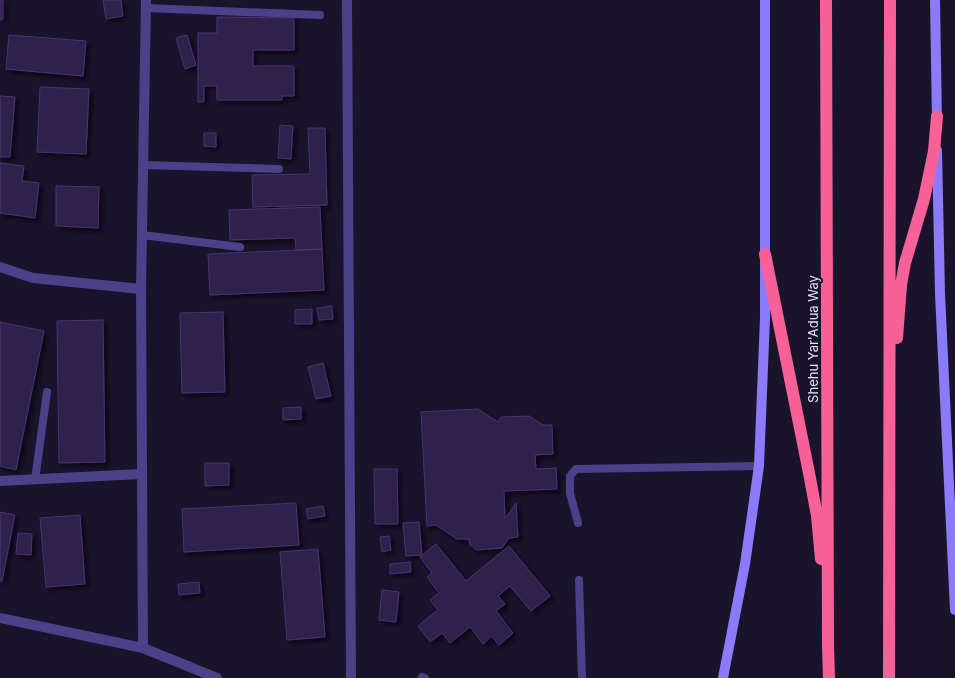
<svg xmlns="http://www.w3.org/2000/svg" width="955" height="678" viewBox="0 0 955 678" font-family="Inter,sans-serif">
  <defs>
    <filter id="shadow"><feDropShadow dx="3.5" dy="3.5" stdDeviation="2" flood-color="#0009"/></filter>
  </defs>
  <rect width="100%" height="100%" fill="#1a132c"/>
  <path fill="#2e204c" stroke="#483377" filter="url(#shadow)" d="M0,0h3v19l-3,1z
    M103,0h18l2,16 -17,3z
    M217,17l77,1v32h-41v16h41v30h-12v4h-65v-14h-13v16h-6v-69h19z
    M9,35l77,6 -3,35 -77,-7z
    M187,35l9,30 -11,4 -9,-31z
    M40,87l49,2 -3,65 -49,-2z
    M0,96l15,1 -5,60h-10z
    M280,125l13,1 -2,33 -13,-1z
    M308,128h17l2,77 -74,2 -1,-32 58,-1z
    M204,133h12v14l-12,-1z
    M0,163l24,3 -2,15 17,2 -4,35 -35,-5z
    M56,186l43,1 -1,41 -42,-2z
    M320,207l2,42 -26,1 -1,-12 -65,2 -1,-30z
    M322,249l2,41 -114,5 -2,-41z
    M332,306l1,13 -14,1 -2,-12z
    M312,309v15h-17v-14z
    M223,312l2,80 -43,1 -2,-80z
    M103,320l2,142 -46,1 -2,-142z
    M0,322l44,9 -28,139 -16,-4z
    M323,363l8,33 -15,3 -8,-32z
    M301,407v12l-18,1v-12z
    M478,409l20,13 3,-5 28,-1 14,9h9l1,29 -18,1 1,14 20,-1 1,21 -53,2 1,28 11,-16 2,34 -9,1 -7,10 -25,2 -7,-5 -1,-6h-12l-21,-14 -9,1 -6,-114z
    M205,463h24v22l-24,1z
    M374,469h23l1,55h-23z
    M296,503l3,42 -115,7 -2,-43z
    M323,506l2,10 -17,3 -2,-10z
    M0,512l15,3 -13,66h-2z
    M80,515l5,69 -39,3 -6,-69z
    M419,522l3,33 -16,1 -3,-33z
    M18,533l14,1 -1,21 -15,-1z
    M389,536l2,14 -9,2 -2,-15z
    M436,544l30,37 43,-35 41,50 -19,15 -21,-25 -12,10 7,8 -9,7 17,22 -14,12 -7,-9 -9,8 -13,-17 -20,16 -8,-10 -12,9 -12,-16 20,-16 -8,-10 9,-7 -12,-16 5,-4 -12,-16z
    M318,549l7,88 -38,3 -7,-88z
    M410,562l1,10 -21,2v-10z
    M199,582l1,11 -21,2 -1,-11z
    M382,590l17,2 -3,30 -17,-2z"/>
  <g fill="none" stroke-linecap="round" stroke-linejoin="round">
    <path stroke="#4b4188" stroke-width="8" d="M146,8l174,7
      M143,165l136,4
      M142,235l98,12
      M35,480l12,-88
      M578,523l-8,-30v-17l6,-7 183,-3
      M579,580l3,98
      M422,677l3,1"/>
    <path stroke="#4b4188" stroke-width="10" d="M347,0l4,678
      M0,267l33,11 108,11
      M0,481l141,-7
      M0,618l143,30 74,30
      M143,648l-2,-359 5,-289"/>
    <path stroke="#8c7bf9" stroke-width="10" d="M935,0l2,122
      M937,150l3,144 15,316
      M723,678l22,-114 14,-98 6,-148v-318"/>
    <path stroke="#f86098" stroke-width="12" d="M826,0l2,646 1,32
      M765,254l44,219 8,43 4,43
      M897,338l4,-53 4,-22 19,-64 10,-48 3,-35
      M889,678l1,-678"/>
  </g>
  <g text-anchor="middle" stroke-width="4" stroke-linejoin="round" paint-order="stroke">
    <g font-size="13" fill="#e6dffe" stroke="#1a132c">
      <text transform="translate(813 339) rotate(-90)" y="5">Shehu Yar'Adua Way</text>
    </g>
  </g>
</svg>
